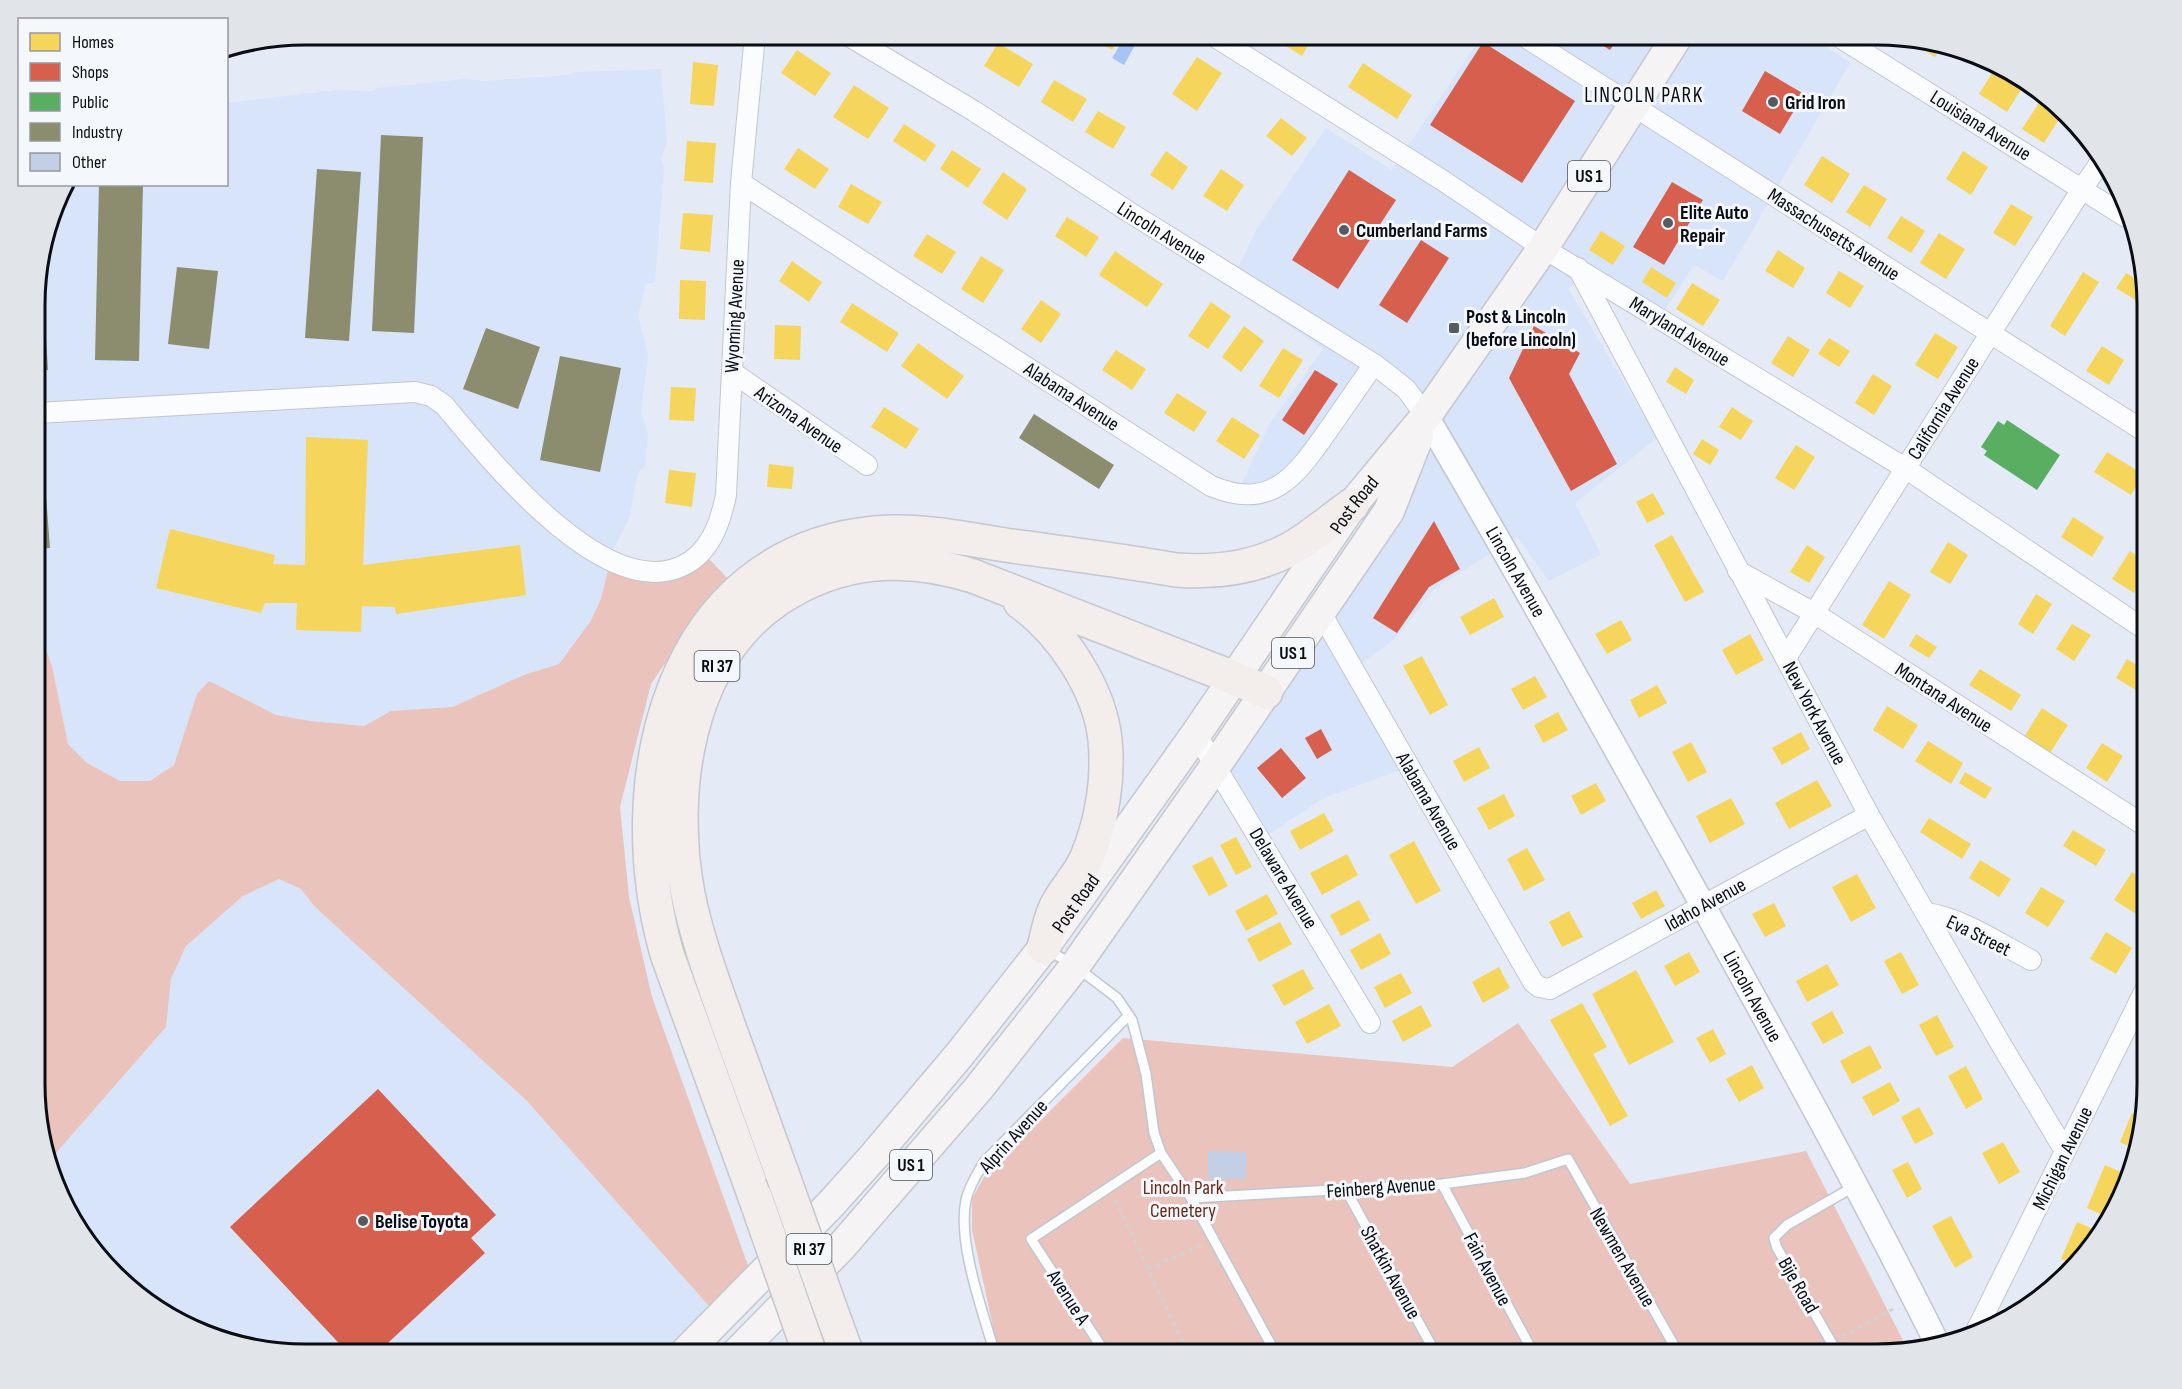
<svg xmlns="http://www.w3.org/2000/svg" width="2182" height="1389" viewBox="0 0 2182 1389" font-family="'Sofia Sans Condensed',sans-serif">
  <rect width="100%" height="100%" fill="#e5ebf6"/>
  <path fill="#d8e4f9" d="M1482,35h327l41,28 -127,218 -29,-16 -37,57 -72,-44 -17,10 89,150 -82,65 26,51 -52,27 -32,-44 -83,52 -38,49 -44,33 49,99 -77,28 -60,40 -45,-85 217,-340 -68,-48 -73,110 -54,16 2,-11 26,-55 54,-76 -102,-69 13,-4 22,-46 70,-102 66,42z
    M661,69l6,73 -6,16 3,10 -9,114 -9,2 -8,32 10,38 -7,58 7,21 -3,34 -7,5 -9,47 -16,31 -12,49 -11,23 -31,42 -35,11 -72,32 -61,4 -27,15 -54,-5 -34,-6 -67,-34 -35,84 -24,16h-30l-33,-18 -19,-19 -16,-78 -15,-26v-370l26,-85 163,-1 1,-81 110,-13 36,1 5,-3 87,-9 19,2 83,-6 10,-3z
    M279,879l22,10 13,17 213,195 189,213 -39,40h-373l-69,-9 -80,-36 -84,-89 -21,-60 116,-133 5,-48 15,-33 57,-50z"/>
  <path fill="#e9c3bc" d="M611,557l43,11 30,-9 26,1 23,24 -42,41 -40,59 -31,123 9,90 23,100 99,277 -35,40 -189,-213 -213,-195 -13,-17 -22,-10 -36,17 -57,50 -15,33 -5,48 -116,133 -13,-41v-479l5,-1 10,27 16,78 19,19 33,18h30l24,-16 23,-71 12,-13 67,34 34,6 54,5 27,-15 61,-4 72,-32 35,-11 31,-42 11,-23z
    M1518,1023l112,161 176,-33 102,199 -13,4h-896l-27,-124v-31l12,-22 139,-139 329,29z"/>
  <path fill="#a7c4f5" d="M1126,35l12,5 -14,25 -12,-7z"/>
  <path fill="#f6d55c" d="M935,35h23l-5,9z
    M1087,35h35l-10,15z
    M1277,35h37l-12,21 -27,-17z
    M1908,40l35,5 -8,12z
    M998,43l35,21 -14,23 -35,-21z
    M797,50l34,23 -16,23 -34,-23z
    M1197,57l25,16 -25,38 -25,-17z
    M693,62l25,3 -4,41 -24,-2z
    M1363,63l49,32 -15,24 -49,-32z
    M1997,65l30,15 -20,32 -28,-18z
    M1054,80l33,19 -14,23 -32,-20z
    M854,85l35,23 -21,31 -35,-22z
    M2040,101l21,15 -17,27 -22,-14z
    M1098,111l28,16 -13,22 -28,-17z
    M1281,118l26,20 -15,18 -26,-20z
    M904,124l32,21 -11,17 -32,-21z
    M687,141l29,2 -3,40 -29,-2z
    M798,148l31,21 -14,20 -31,-20z
    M952,150l29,19 -13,19 -28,-19z
    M1166,151l22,16 -15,23 -23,-15z
    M1963,151l25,16 -17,28 -25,-16z
    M1822,156l28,18 -18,29 -28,-18z
    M1221,169l23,16 -17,26 -24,-15z
    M1003,172l24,17 -20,31 -25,-17z
    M851,184l31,18 -14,22 -30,-17z
    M1864,185l23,14 -17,28 -24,-15z
    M2011,204l22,13 -18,29 -22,-13z
    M683,213l30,2 -3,37 -30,-3z
    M1901,216l24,15 -14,22 -24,-15z
    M1067,217l32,20 -13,20 -31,-21z
    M1601,231l24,15 -12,19 -24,-15z
    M1939,233l26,16 -19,30 -26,-16z
    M927,234l29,18 -14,22 -29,-18z
    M1778,250l27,18 -12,20 -28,-17z
    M1115,251l48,33 -16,23 -48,-32z
    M981,256l23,14 -21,33 -22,-14z
    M792,261l30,21 -13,20 -30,-21z
    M1651,267l25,16 -9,15 -25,-16z
    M1839,271l25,15 -14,22 -24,-15z
    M2083,272l16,10 -34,54 -15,-10z
    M2126,273l20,12 1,22 -31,-19z
    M680,280l26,1 -1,39 -26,-1z
    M1692,283l28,17 -17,26 -27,-17z
    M1041,300l20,14 -20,29 -20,-14z
    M1211,302l20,14 -23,33 -20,-13z
    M852,303l47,30 -12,19 -47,-30z
    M775,325l26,1 -1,34 -26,-1z
    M1244,326l20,15 -23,31 -19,-15z
    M1935,333l23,14 -20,32 -23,-14z
    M1788,336l22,14 -17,27 -22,-14z
    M1829,338l21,13 -11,16 -21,-13z
    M918,343l46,33 -17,23 -46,-33z
    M2102,346l22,14 -15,25 -23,-14z
    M1283,348l20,12 -24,38 -20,-12z
    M1116,350l30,19 -14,21 -30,-20z
    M1675,367l19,13 -8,14 -20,-12z
    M1873,374l19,12 -18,29 -19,-12z
    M671,387l25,1 -2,33 -25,-1z
    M1177,393l30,19 -13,20 -30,-19z
    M884,407l35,22 -13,20 -35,-22z
    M1732,407l21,14 -12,19 -22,-13z
    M1232,417l28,18 -16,24 -28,-18z
    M306,437l62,3 -5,125 157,-20 6,50 -130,19 -1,-7 -33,-1 -1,26 -65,-2 1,-27h-32l-4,10 -105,-25 14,-59 105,26 -2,9 32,1z
    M1702,439l17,11 -9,15 -17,-11z
    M1796,445l19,12 -21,33 -19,-12z
    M2107,452l36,22 -12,21 -37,-23z
    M769,464l25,3 -2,22 -25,-2z
    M669,470l27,3 -4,34 -27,-4z
    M1653,493l12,21 -18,9 -11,-21z
    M2073,517l31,20 -12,20 -31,-20z
    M1672,535l32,57 -19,10 -31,-57z
    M1948,542l20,13 -18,29 -20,-12z
    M1807,545l18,12 -16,26 -19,-11z
    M2130,551l17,11v10l-13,21 -22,-14z
    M1889,581l22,14 -27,44 -22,-14z
    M2036,594l16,10 -19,30 -15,-10z
    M1494,598l10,19 -34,18 -10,-18z
    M1621,620l11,20 -25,14 -12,-20z
    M2072,624l19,11 -17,26 -18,-12z
    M1750,634l14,26 -28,15 -14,-25z
    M1916,634l21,13 -8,11 -20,-12z
    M1422,656l26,49 -18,10 -27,-49z
    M2127,659l20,12v9l-8,12 -23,-14z
    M1980,669l41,26 -10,16 -42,-26z
    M1535,676l12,21 -24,13 -12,-21z
    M1657,685l10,18 -28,15 -9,-18z
    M1887,706l31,19 -15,24 -30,-19z
    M2042,708l26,17 -18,28 -26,-16z
    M1558,712l10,18 -25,13 -9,-18z
    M1801,732l9,17 -28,16 -10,-17z
    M1928,741l35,22 -12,21 -36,-23z
    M1691,742l16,30 -19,10 -16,-30z
    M2102,743l21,13 -16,26 -21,-14z
    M1479,747l11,21 -26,14 -11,-21z
    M1965,772l27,16 -7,11 -26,-16z
    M1817,780l15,26 -43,23 -14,-26z
    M1596,783l10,18 -25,14 -10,-19z
    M1504,794l11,22 -26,14 -12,-22z
    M1731,798l14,26 -35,19 -14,-27z
    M1324,813l10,18 -34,19 -10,-19z
    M1929,818l42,26 -9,15 -42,-27z
    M2073,830l33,20 -10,16 -33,-20z
    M1236,837l16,30 -16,8 -16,-30z
    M1414,841l27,50 -25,13 -27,-49z
    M1527,848l18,32 -21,11 -17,-32z
    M1347,854l11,21 -36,20 -12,-22z
    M1212,856l16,30 -19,10 -17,-30z
    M1980,860l31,19 -12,18 -30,-19z
    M2132,872l15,9v14l-11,19 -22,-14z
    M1857,874l19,34 -25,14 -19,-35z
    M2041,887l24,14 -17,26 -23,-14z
    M1656,890l9,16 -24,13 -9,-16z
    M1267,894l11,20 -32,17 -11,-20z
    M1359,900l11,20 -29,16 -11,-21z
    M1774,903l12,23 -21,11 -13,-23z
    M1569,911l14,26 -21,10 -13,-25z
    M1280,922l12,22 -33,18 -12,-23z
    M2106,932l26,16 -16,26 -26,-15z
    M1380,933l11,21 -30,16 -11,-20z
    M1689,952l11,20 -25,14 -11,-20z
    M1901,952l18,33 -17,9 -18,-33z
    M1827,964l12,21 -32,17 -11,-21z
    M1499,967l11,21 -27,15 -11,-21z
    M1303,969l11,20 -30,17 -12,-21z
    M1636,970l38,72 -45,23 -37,-71z
    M1401,973l11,20 -27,15 -11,-21z
    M1582,1003l25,44 -14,7 35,62 -18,10 -60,-106z
    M1329,1004l12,22 -34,18 -12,-22z
    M1421,1005l11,21 -29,16 -11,-21z
    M1832,1011l12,22 -21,11 -12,-21z
    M1937,1015l17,32 -18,9 -17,-31z
    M1713,1029l13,25 -16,9 -14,-25z
    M1870,1045l12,23 -30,16 -12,-23z
    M1752,1065l12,23 -25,14 -13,-23z
    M1966,1066l17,33 -17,10 -18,-33z
    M1890,1082l10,19 -27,15 -11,-19z
    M1919,1107l15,27 -19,10 -14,-27z
    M2132,1113l12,5 -7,32 -17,-8z
    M2003,1142l17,30 -21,12 -17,-31z
    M1908,1162l14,27 -15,9 -15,-28z
    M2105,1165l23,10 -19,43 -22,-10z
    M1951,1216l22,41 -18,11 -23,-42z
    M2077,1222l23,10 -4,8 -25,23 -10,-4z"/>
  <path fill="#d6604d" d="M1586,35h34l-10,15z
    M1483,42l92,59 -53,82 -92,-58z
    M1765,71l39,23 -24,40 -38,-23z
    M1349,170l47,30 -58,89 -46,-29z
    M1672,182l31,18 -39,65 -31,-18z
    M1421,240l28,18 -42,65 -28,-18z
    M1534,326l46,27 -11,21 48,90 -46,27 -62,-113z
    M1315,370l23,14 -34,51 -22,-15z
    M1434,521l26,48 -31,18 -32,46 -24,-15z
    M1321,729l11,21 -15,9 -12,-21z
    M1281,748l25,30 -24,20 -25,-30z
    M378,1089l118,126 -25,23 14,15 -109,101h-27l-119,-127z"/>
  <path fill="#5aae61" d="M2007,420l53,35 -23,35 -53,-35 3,-4 -6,-4 17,-26 6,4z"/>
  <path fill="#8c8c6e" d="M381,135l42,2 -9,196 -42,-2z
    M317,169l44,3 -12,169 -44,-3z
    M99,184h44l-4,177 -44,-1z
    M41,256l7,114 -11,1v-101z
    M177,267l41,4 -9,78 -41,-5z
    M486,328l54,19 -22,62 -55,-20z
    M560,356l61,12 -21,104 -60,-12z
    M1034,414l80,51 -15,24 -80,-51z
    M37,469h7l6,79 -13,1z"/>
  <path fill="#c3cfe4" d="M1208,1151l38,1v27h-38z"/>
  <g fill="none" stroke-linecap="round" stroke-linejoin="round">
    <g stroke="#c1c6cf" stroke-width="12">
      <path id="service" d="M1048,950l27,16 42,32 15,22 14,54 8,59 7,20 30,45 85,156
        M1442,1184l92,170
        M1346,1190l90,164
        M1191,1198l251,-14 83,-11 43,-14 111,195
        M995,1354c-12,-42 -38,-112 -29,-154 3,-14 11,-26 18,-38l145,-147
        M1106,1354l-75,-115 130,-86
        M1838,1354l-61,-106 -3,-10 13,-13 68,-39"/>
    </g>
    <g stroke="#c1c6cf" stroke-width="22">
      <g id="minor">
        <path id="s1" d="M847,35l127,76 155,101 245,152 32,25 20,27"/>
        <path d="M1212,35l230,145 101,68 362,220 242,163"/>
        <path d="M1522,35l625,398"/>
        <path d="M1836,35l290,182"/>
        <path d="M741,183l470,303c62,26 86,-12 118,-57 15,-22 30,-43 45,-65"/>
        <path d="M1578,268l291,547 133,231 63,105"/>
        <path d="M732,372l135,93"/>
        <path d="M37,413l378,-21 16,4 13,9c44,52 159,198 238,161 28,-13 38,-42 44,-71l15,-312 14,-148"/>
        <path d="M1738,571l76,42 333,214"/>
        <path d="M1321,613l212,369 6,5 11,2 319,-174"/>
        <path d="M1786,658l204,-324 92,-145 20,-29"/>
        <path d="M1196,734l174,289"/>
        <path d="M1926,913c36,5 72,30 105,47"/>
        <path d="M1977,1329l170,-343"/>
      </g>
    </g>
    <g stroke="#c1c6cf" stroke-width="27">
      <g id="tertiary">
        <path id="s2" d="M1426,416c86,145 167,292 249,439 89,161 179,322 261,486"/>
      </g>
    </g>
    <g stroke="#c4c7cd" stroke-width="33">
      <g id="primary">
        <path id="s3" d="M684,1354l147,-150 43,-48 86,-102 84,-107 152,-213 156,-229 74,-89 117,-168 135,-213"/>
        <path d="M736,1354l105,-107 137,-158 97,-123 141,-201 173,-254 29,-74"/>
      </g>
    </g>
    <g stroke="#c4c7cd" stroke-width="36">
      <path id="motorway" d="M1020,602c41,29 80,87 85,138 4,39 -3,81 -18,117 -7,17 -20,30 -29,46 -8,13 -10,30 -14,44
        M782,1173c-18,-49 -36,-99 -54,-149 -15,-43 -31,-85 -40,-130 -19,-101 -2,-233 90,-295 62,-41 126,-44 195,-23l261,102 32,14
        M755,1197l-88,-243c-49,-170 0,-401 208,-421 43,-4 88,5 130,12 57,8 114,15 171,25 40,3 80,-2 116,-22 21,-12 40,-29 60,-43
        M836,1324l11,30"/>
    </g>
    <path stroke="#d0d1d4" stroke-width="3" stroke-dasharray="4.5 4.5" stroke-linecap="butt" d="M1115,1200l74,154
      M1148,1269l53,-24
      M1842,1337l51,-28"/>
    <use href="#service" stroke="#fbfcfe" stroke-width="9"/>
    <use href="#minor" stroke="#fbfcfe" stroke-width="20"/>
    <use href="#tertiary" stroke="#fbfcfe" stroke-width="24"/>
    <use href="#primary" stroke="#f5f3f3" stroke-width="30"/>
    <use href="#motorway" stroke="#f3edec" stroke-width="33"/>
    <g stroke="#c4c7cd" stroke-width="36" stroke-linecap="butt">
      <path id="motorway-bridge" d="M782,1173l54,151
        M755,1197l55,157"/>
    </g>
    <use href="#motorway-bridge" stroke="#f3edec" stroke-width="33"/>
  </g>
  <g fill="#565b63" stroke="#f4f7fb" stroke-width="2">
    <circle cx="1773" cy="102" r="6"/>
    <circle cx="1668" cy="223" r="6"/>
    <circle cx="1344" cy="230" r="6"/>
    <rect x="1448" y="322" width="12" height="12" rx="3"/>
    <circle cx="363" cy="1221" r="6"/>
  </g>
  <g text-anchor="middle" stroke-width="6" stroke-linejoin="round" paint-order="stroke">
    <g fill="#f4f7fb" stroke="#505359" stroke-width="1.5">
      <rect x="1568" y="161" width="42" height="30" rx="4.5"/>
      <rect x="1272" y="638" width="42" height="30" rx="4.5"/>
      <rect x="694.5" y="651" width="45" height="30" rx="4.5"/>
      <rect x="890" y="1150" width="42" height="30" rx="4.5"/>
      <rect x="786.5" y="1234" width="45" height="30" rx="4.5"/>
    </g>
    <g font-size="18" font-weight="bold" fill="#090d14">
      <text x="1589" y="182">US 1</text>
      <text x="1293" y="659">US 1</text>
      <text x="717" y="672">RI 37</text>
      <text x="911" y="1171">US 1</text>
      <text x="809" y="1255">RI 37</text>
    </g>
    <g font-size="20" font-weight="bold" fill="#090d14" stroke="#f4f7fb" text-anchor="start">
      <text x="1785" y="109">Grid Iron</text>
      <text x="1680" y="219">Elite Auto<tspan x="1680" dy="23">Repair</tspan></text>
      <text x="1356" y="237">Cumberland Farms</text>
      <text x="1466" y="323">Post &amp; Lincoln<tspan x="1466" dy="23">(before Lincoln)</tspan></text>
      <text x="375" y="1228">Belise Toyota</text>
    </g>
    <g font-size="20" fill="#090d14" stroke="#f4f7fb">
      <text transform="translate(1981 125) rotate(32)" y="7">Louisiana Avenue</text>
      <text dy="7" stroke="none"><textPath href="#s1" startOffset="372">Lincoln Avenue</textPath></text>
      <text transform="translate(1834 234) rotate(33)" y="7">Massachusetts Avenue</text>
      <text transform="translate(734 316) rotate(-87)" y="7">Wyoming Avenue</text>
      <text transform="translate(1680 331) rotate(32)" y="7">Maryland Avenue</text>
      <text transform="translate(1072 396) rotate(33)" y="7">Alabama Avenue</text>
      <text transform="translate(1943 408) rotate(-58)" y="7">California Avenue</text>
      <text transform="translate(799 419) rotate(35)" y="7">Arizona Avenue</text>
      <text dy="7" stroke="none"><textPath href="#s3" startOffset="1084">Post Road</textPath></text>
      <text dy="7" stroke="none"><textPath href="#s2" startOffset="180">Lincoln Avenue</textPath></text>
      <text transform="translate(1944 697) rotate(33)" y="7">Montana Avenue</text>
      <text transform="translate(1815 713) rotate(62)" y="7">New York Avenue</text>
      <text transform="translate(1429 801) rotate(60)" y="7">Alabama Avenue</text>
      <text transform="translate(1284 878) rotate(59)" y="7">Delaware Avenue</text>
      <text dy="7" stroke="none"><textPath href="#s3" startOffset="598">Post Road</textPath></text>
      <text transform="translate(1705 904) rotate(-29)" y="7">Idaho Avenue</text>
      <text transform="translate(1979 935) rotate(26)" y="7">Eva Street</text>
      <text dy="7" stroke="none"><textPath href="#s2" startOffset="666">Lincoln Avenue</textPath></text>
      <text transform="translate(1013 1136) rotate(-48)" y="7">Alprin Avenue</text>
      <text transform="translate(2062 1158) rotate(-64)" y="7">Michigan Avenue</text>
      <text transform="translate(1381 1187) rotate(-4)" y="7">Feinberg Avenue</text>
      <text transform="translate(1623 1257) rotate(60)" y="7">Newmen Avenue</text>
      <text transform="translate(1488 1269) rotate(62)" y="7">Fain Avenue</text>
      <text transform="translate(1391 1272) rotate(61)" y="7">Shatkin Avenue</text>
      <text transform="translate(1799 1285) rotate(60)" y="7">Bije Road</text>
      <text transform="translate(1069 1297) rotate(57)" y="7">Avenue A</text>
    </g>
    <g font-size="20" fill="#692a17" stroke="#f4f7fb">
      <text x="1183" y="1194">Lincoln Park<tspan x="1183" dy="23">Cemetery</tspan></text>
    </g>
    <g font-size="21" letter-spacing="1.5" fill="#090d14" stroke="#f4f7fb">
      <text x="1644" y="102">LINCOLN PARK</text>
    </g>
  </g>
  <path d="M0 0H2182V1389H0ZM305 45H1877A260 260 0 0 1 2137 305V1084A260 260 0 0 1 1877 1344H305A260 260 0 0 1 45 1084V305A260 260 0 0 1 305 45Z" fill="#e1e4e9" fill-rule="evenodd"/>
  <path fill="none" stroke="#090d14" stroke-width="3" d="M305 45H1877A260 260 0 0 1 2137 305V1084A260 260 0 0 1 1877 1344H305A260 260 0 0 1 45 1084V305A260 260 0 0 1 305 45Z"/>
  <rect x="18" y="18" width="210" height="168" fill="#f4f7fb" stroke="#96999f" stroke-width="1.5"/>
  <rect x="30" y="33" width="30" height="18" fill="#f6d55c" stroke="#96999f" stroke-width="1.5"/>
  <text x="72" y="48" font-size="18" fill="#090d14">Homes</text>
  <rect x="30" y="63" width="30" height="18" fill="#d6604d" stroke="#96999f" stroke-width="1.5"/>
  <text x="72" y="78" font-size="18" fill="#090d14">Shops</text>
  <rect x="30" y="93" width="30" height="18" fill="#5aae61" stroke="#96999f" stroke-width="1.5"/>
  <text x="72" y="108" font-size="18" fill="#090d14">Public</text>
  <rect x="30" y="123" width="30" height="18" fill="#8c8c6e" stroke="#96999f" stroke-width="1.5"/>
  <text x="72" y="138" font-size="18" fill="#090d14">Industry</text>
  <rect x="30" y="153" width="30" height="18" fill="#c3cfe4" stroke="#96999f" stroke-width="1.5"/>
  <text x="72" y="168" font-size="18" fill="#090d14">Other</text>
</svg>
